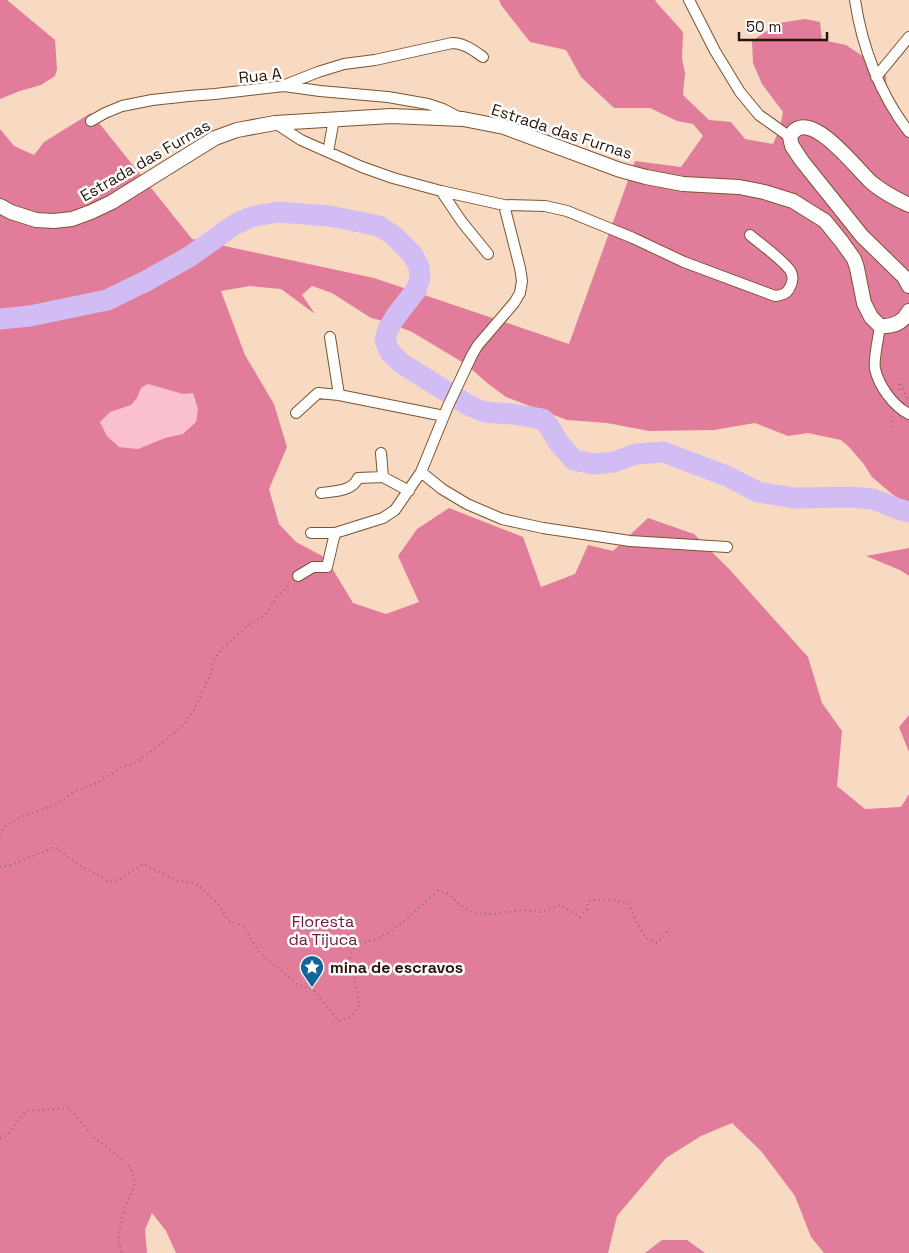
<svg xmlns="http://www.w3.org/2000/svg" width="909" height="1253" viewBox="0 0 909 1253" font-family="'Space Grotesk',sans-serif">
  <rect width="100%" height="100%" fill="#f8dac2"/>
  <path fill="#fac0cf" d="M148,384l35,9h11l4,16 -2,13 -12,12 -19,4 -27,11 -19,-2 -12,-11 -7,-14 10,-10 21,-7 6,-7 4,-10z"/>
  <path fill="#e17d9b" fill-rule="evenodd" d="M0,0h7l48,40 2,29 -2,7 -14,9 -21,6 -20,8z
    M499,0h156l2,3 26,29 -1,27 3,14 -2,22 26,25 22,2 14,17 28,5 7,-16 3,-16 -21,-28 -9,-21 -1,-22 27,-18 26,-4 15,3 2,18 24,5 24,16 16,15 1,17 22,33v377h-3l-14,-9 -20,-17 -9,-14 -14,-16 -8,-7 -33,-7 -20,3 -33,-13 -41,7 -65,1 -42,-8 -40,-3 -61,-23 -19,-14 -20,-18 -55,-33 -25,-10 -16,-4 -39,-25 -20,-7 -10,9 13,19 -34,-25 -31,-3 -29,5 24,64 29,49 13,43 -18,42 10,35 17,18 30,16 27,45 33,11 33,-12 -21,-46 19,-27 32,-21 74,29 18,50 34,-13 13,-29 25,6 35,-33 46,16 36,36 78,87 14,46 20,28 -5,55 28,23 36,-2 8,-13v459h-85l-13,-16 -16,-41 -34,-45 -29,-28 -31,13 -35,22 -49,58 -9,37h-432l-10,-22 -14,-18 -7,17 2,23h-147v-1124l14,17 20,9 10,-13 47,-29 101,126 182,39 195,66 66,-183 46,6 22,-31 -10,-12 -16,-3 -27,-13h-36l-33,-31 -15,-27 -36,-8 -29,-37zM148,384l35,10 10,-1 5,16 -2,13 -13,12 -18,4 -27,11 -19,-2 -12,-11 -7,-14 10,-10 21,-7 6,-7 4,-10z
    M909,548v28l-9,-6 -34,-14z
    M909,715v37l-10,-25z
    M662,1240h25l18,13h-60z"/>
  <g fill="none" stroke-linecap="round" stroke-linejoin="round">
    <path stroke="#d1bdf3" stroke-width="21" d="M0,319l30,-3 77,-16 39,-19 43,-24 45,-32 17,-8 27,-5 52,4 49,10 14,9 20,20 6,12 1,11 -4,12 -20,26 -8,13 -3,12 5,11 11,11 67,42 16,7 28,2 31,5 7,9 8,14 16,18 19,4 21,-2 22,-8 27,-2 64,24 31,16 37,6 56,-1 22,2 25,10 11,3"/>
    <g stroke="#7d532c" stroke-width="12">
      <path id="street" d="M689,0l26,51 25,41 19,23 31,22
        M855,0c7,47 25,95 54,132
        M876,77l33,-40
        M285,85l33,-13 26,-8 31,-4 77,-17c12,0 21,7 31,14
        M91,121l14,-8 17,-7 30,-6 37,-4 26,-2 69,-8 36,5 68,6 40,7 15,5 17,9
        M275,123l26,17 61,27 31,11 48,13 63,14 41,1 22,5 66,27 51,24 91,34c7,-1 12,-2 15,-9 3,-5 3,-11 1,-15 -5,-10 -32,-29 -41,-37
        M328,152l6,-33
        M441,191l21,31 26,32
        M880,326c-1,9 -7,35 -5,43 4,17 18,37 34,45
        M330,337l9,58 105,21
        M296,413l22,-20 21,2
        M381,453l2,24 26,14
        M421,472l21,17 25,15 35,15 41,9 87,13 97,6
        M321,493c13,-2 31,-1 37,-15l25,-1
        M311,533h24l48,-15 12,-8 26,-38 27,-66 24,-51 6,-10 36,-42 6,-10 2,-12 -2,-13 -16,-63
        M298,576l15,-9h14l8,-34"/>
    </g>
    <g stroke="#7d532c" stroke-width="16">
      <path id="secondary" d="M909,205c-13,-6 -26,-13 -37,-22 -14,-12 -65,-81 -82,-46l2,9 10,15 60,75 42,41 5,9
        M0,206l11,6 25,8 18,1 18,-2 19,-7 21,-10 103,-64 22,-8 38,-7 116,-7 72,3 41,8 116,43 26,7 37,7 56,3 25,5 29,9 32,20 17,21 12,17 3,9 7,35 7,14 9,9c13,1 23,-3 29,-15"/>
    </g>
    <path stroke="#856e5b" stroke-width="2" stroke-dasharray="1 4" stroke-linecap="butt" d="M899,390l1,-8 8,18
      M891,427l2,-10
      M0,835l5,-8 17,-11 35,-12 18,-13 22,-8 23,-15 17,-6 36,-28 11,-10 9,-12 19,-40 1,-11 8,-11 26,-24 18,-11 12,-18 14,-14
      M0,867l11,-2 44,-18 27,20 18,9 9,6 10,-2 24,-16 35,17 17,2 12,10 13,13 7,14 17,6 14,25 41,35 13,2 26,33 13,-4 9,-12 -10,-47 6,-15c8,-1 17,-2 23,-5 22,-11 41,-32 59,-47l11,3 11,11 13,8 19,1 31,-4 18,2 13,-5 7,-2 19,12 7,-7 1,-9 18,-2 22,4 9,20 9,15 11,5 13,-14
      M0,1138l7,-3 19,-24 44,-3 22,28 18,14 19,16 6,16 -3,10 -8,17 -6,30 4,14"/>
    <use href="#street" stroke="#fff" stroke-width="10"/>
    <use href="#secondary" stroke="#fff" stroke-width="14"/>
  </g>
  <defs>
    <g id="sight-pin" transform="scale(1.25)"><path d="M0 17L-7.5 6A9.5 9.5 0 1 1 7.5 6Z" fill="#126697" stroke="#fff"/><path d="M0-6L1.8-2.2L6-1.7L2.9 1.2L3.7 5.4L0 3.3L-3.7 5.4L-2.9 1.2L-6-1.7L-1.8-2.2Z" fill="#fff"/></g>
  </defs>
  <g fill-rule="evenodd">
    <use href="#sight-pin" x="312" y="967"/>
  </g>
  <g text-anchor="middle" stroke-width="5" stroke-linejoin="round" paint-order="stroke">
    <g font-size="16" fill="#271506" stroke="#fff">
      <text transform="translate(260 75) rotate(-6)" y="6">Rua A</text>
      <text transform="translate(562 131) rotate(18)" y="6">Estrada das Furnas</text>
      <text transform="translate(145 160) rotate(-30)" y="6">Estrada das Furnas</text>
    </g>
    <g font-size="16" fill="#6f153a" stroke="#fff">
      <text x="323" y="927">Floresta<tspan x="323" dy="18">da Tijuca</tspan></text>
    </g>
    <g font-size="16" font-weight="bold" fill="#271506" stroke="#fff" text-anchor="start">
      <text x="330" y="973">mina de escravos</text>
    </g>
  </g>
  <path d="M739 32v8h88v-8" fill="none" stroke="#271506" stroke-width="2.5"/>
  <text x="746" y="32" font-size="15" fill="#271506" stroke="#ffffff" stroke-width="4" paint-order="stroke">50 m</text>
</svg>
